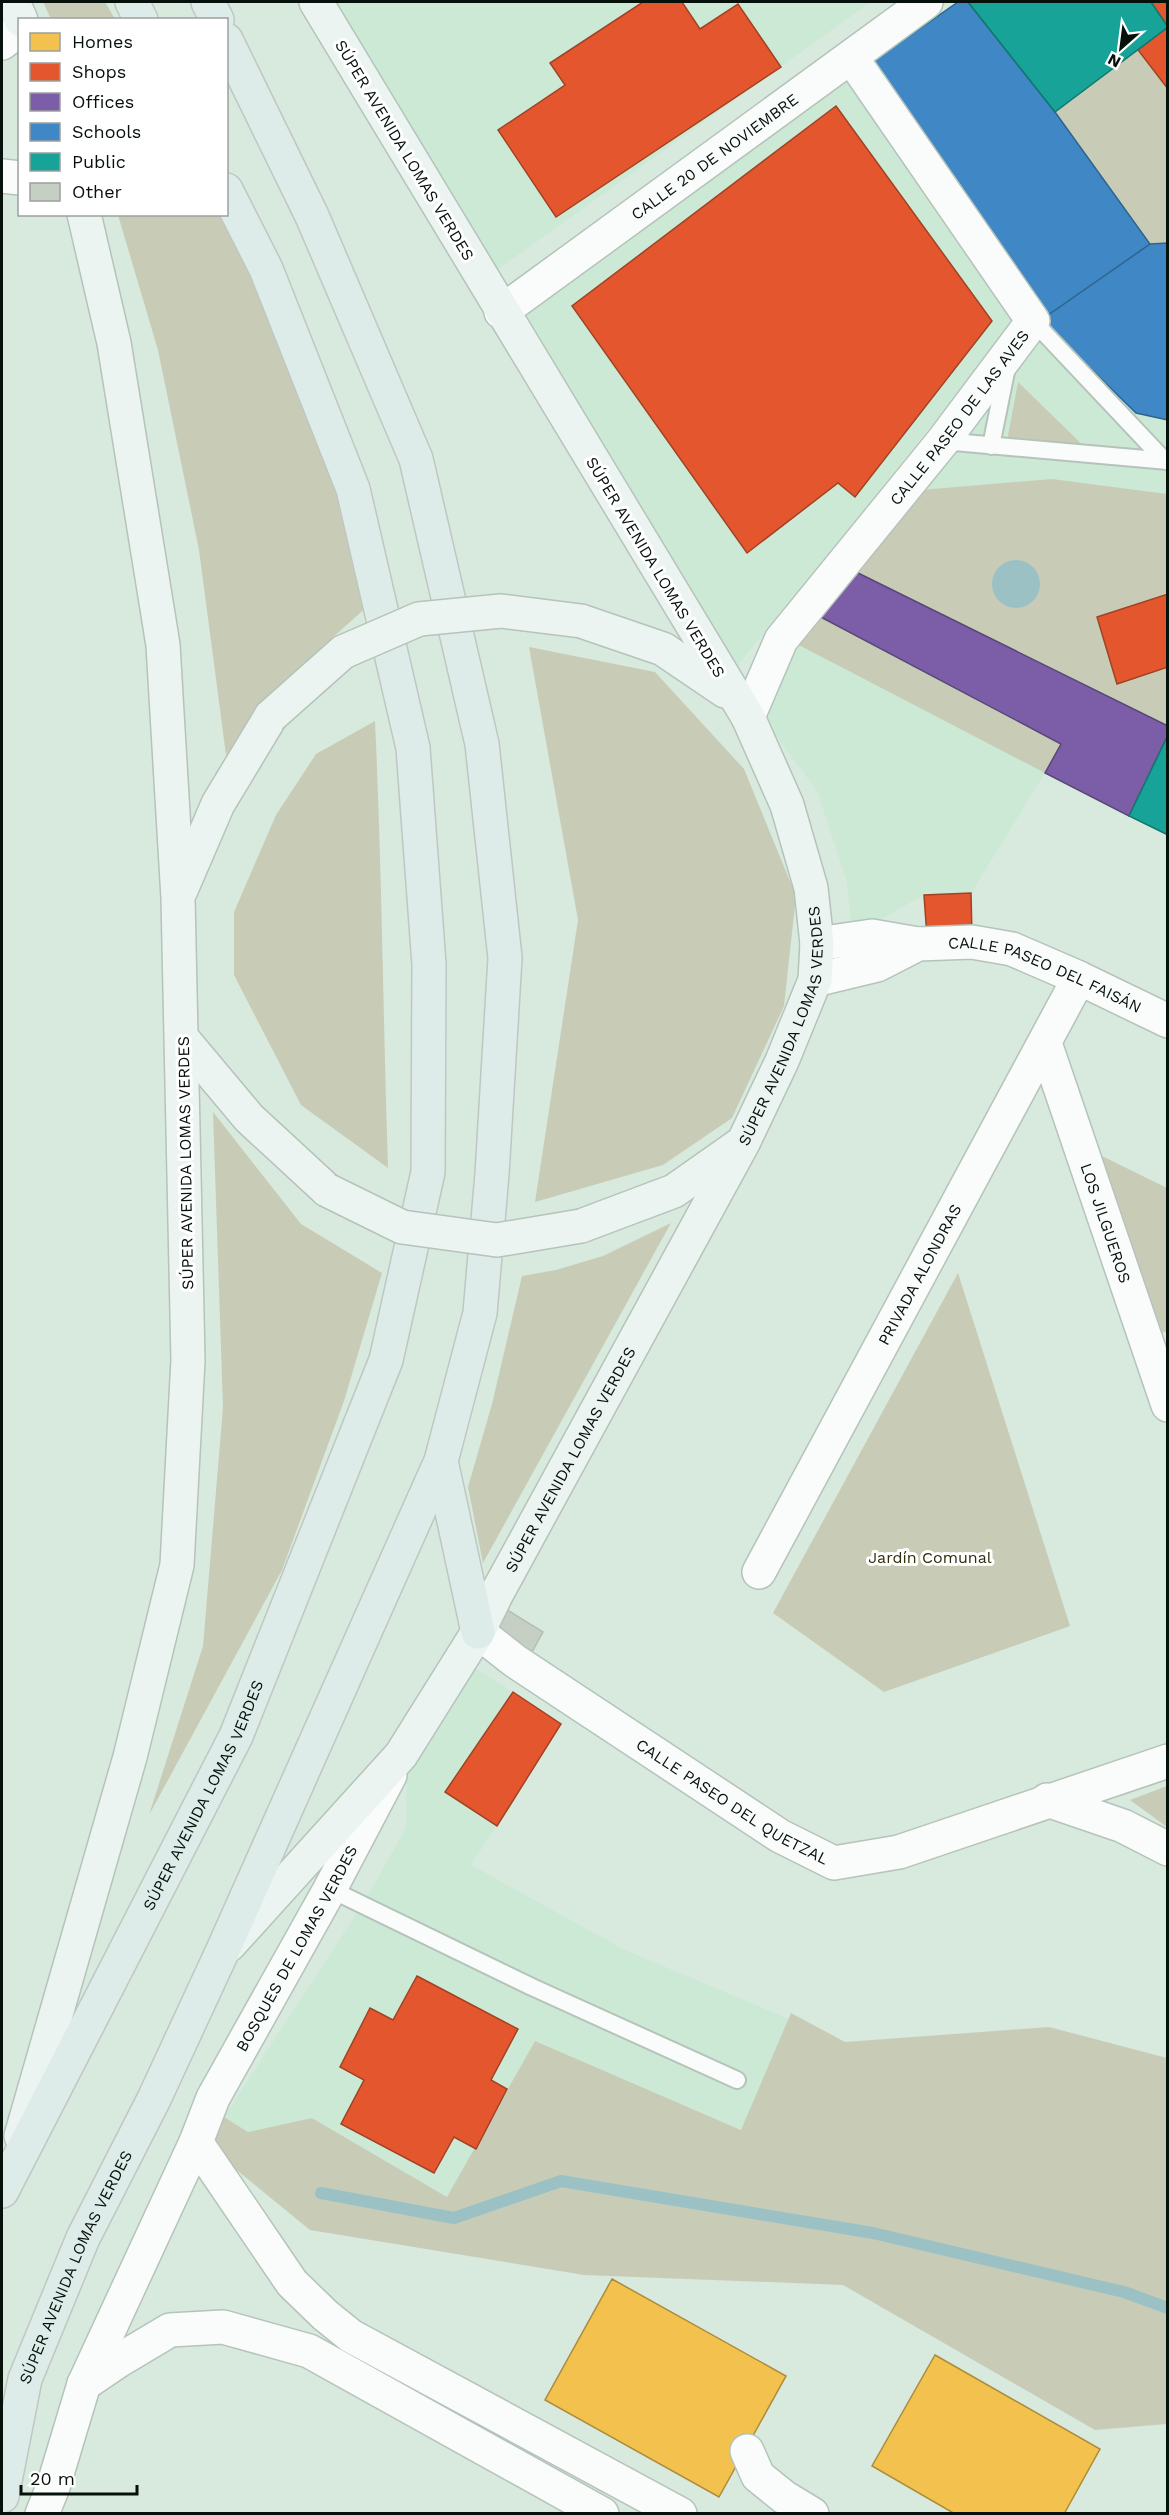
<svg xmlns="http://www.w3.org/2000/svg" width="1169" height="2515" viewBox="0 0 1169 2515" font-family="'Work Sans',sans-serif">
  <rect width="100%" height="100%" fill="#d8e9de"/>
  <path fill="#cce9d6" d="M335,2h536l-374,268z
    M958,2h209v833l-122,-62 -74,120 -47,2 -72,41 -5,-54 -30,-91 -56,-75 32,-75 248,-321 -175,-254z
    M850,79l172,234 -288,357 -215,-350z
    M474,1667l87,57 -90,141 154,85 164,69 -47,111 -207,-89 -88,156 -134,-79 -65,14 -24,-15 140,-215 42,-74 1,-68z"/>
  <path fill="#c8ccb6" d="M43,2h62l10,17h-64z
    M1138,50l29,39v154l-17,1 -95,-132z
    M118,215h101l33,61 74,182 43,147 -85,76 -58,74 -27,-205 -41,-200z
    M1018,382l74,72 -85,-13z
    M1052,479l115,15v100l-70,23 20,66 50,-16v59l-313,-155 67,-81z
    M815,614l246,130 -16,29 -252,-131z
    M529,647l126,25 89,97 52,127 -12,110 -52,112 -69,47 -128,37 43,-282z
    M375,721c7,149 8,298 13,447l-87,-63 -67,-130v-63l42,-97 40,-61z
    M213,1112l88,112 81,49 -38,128 -62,169 -133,245 54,-169 20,-238z
    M1102,1156l65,32 1,143 -6,2z
    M671,1223l-188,340 -15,-76 24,-83 30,-128 34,-6 47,-14z
    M958,1273l112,353 -186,66 -111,-79z
    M1167,1786h1l-1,41 -37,-27z
    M791,2013l54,29 204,-15 118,31v366l-72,6 -252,-145 -259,-10 -274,-45 -104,-85 18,-28 24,15 64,-14 135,79 88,-156 206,89z"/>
  <path fill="#9cc1c5" d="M992 584a24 24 0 1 1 48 0a24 24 0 1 1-48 0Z"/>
  <path fill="#f2c14e" stroke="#ac8c3a" stroke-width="1.5" d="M612,2279l174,97 -67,121 -174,-97z
    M935,2355l165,94 -36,65h-109l-83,-48z"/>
  <path fill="#e4572e" stroke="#a24224" stroke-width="1.5" d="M643,2h39l18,27 38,-25 43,63 -225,150 -58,-87 67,-45 -15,-22z
    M1151,2h17v25z
    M1168,27v62l-30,-39z
    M836,106l156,215 -137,176 -17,-14 -91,70 -175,-247z
    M1168,594v73l-51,17 -20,-67z
    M971,893l1,43 -45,1 -3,-42z
    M513,1692l48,32 -64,102 -52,-34z
    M417,1976l101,53 -27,51 16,9 -31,60 -22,-12 -20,36 -93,-49 23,-44 -24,-13 30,-59 23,12z"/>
  <path fill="#7b5ea7" stroke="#584778" stroke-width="1.5" d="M854,571l314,155v9l-39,81 -84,-43 16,-29 -246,-130z"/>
  <path fill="#3f88c5" stroke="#2e648d" stroke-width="1.5" d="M958,2h10l87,110 95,132 -109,76 -175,-254z
    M1168,243v177l-32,-7 -95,-93 109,-76z"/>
  <path fill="#17a398" stroke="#12776e" stroke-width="1.5" d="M968,2h183l17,25 -113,85z
    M1168,735v100l-39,-19z"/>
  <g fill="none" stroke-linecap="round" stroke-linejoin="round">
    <path stroke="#9cc1c5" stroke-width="12" d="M321,2193l133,25 107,-37 312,52 251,59 44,16"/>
  </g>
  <path fill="#c5cfc3" stroke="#b4beb3" stroke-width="1.5" d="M504,1608l39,24 -17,31 -39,-25z"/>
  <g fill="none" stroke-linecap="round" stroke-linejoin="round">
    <g stroke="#b5c3ba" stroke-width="20">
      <path id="service" d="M1033,321l132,140
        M943,441l225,20
        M991,446l16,-79
        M330,1889l202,98 205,93"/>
    </g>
    <g stroke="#b5c3ba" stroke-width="36">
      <g id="minor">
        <path d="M2,43l18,-14"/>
        <path d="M2,176l18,2"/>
        <path id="s1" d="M501,312l425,-310"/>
        <path id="s2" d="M748,717l33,-77 162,-199 90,-120 -182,-264"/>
        <path id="s3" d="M1045,1043l123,362"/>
        <path id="s4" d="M759,1572l320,-594"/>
        <path id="s5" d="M478,1632l37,29 265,175 54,27 65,-11 269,-91"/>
        <path d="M1047,1800l76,26 45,23"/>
        <path d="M196,2142l96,141 33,32 26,21 329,178"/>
        <path d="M84,2384l34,-23 52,-31 53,-3 86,24 293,163"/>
        <path d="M747,2451l11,25 26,21 28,17"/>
        <path id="s6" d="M42,2514l11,-27 31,-103 112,-242 17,-44 117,-209 60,-114"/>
      </g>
    </g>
    <g stroke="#b5c3ba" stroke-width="36">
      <g id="tertiary">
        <path d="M817,944l55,-8 46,8"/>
        <path id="s7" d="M815,980l62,-15 41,-21 54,-2 40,7 67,29 89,43"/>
      </g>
    </g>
    <g stroke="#b5c3ba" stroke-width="36">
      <g id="secondary">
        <path d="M13,2l8,18"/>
        <path d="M581,621l82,28 62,42"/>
        <path d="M181,890l37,-86 53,-88"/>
        <path d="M182,1038l67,80 78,72"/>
        <path d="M581,1226l93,-35 64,-45"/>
        <path id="s8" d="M229,1945l172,-190 77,-123 19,-39 247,-452 38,-80 33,-81 2,-36 -6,-56 -24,-83 -39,-88 -432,-715"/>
        <path d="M21,2136l109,-379 47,-192 11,-205 -10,-462 -15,-253 -49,-302 -30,-129"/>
      </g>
    </g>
    <g stroke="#bfc7c2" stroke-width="36">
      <g id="primary">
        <path d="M132,2l9,18"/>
        <path d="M208,2l9,18"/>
        <path d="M441,1461l37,171"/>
        <path id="s9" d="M2,2191l234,-455 150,-376 42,-188 1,-208 -16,-216 -60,-259 -87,-220 -40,-79"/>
        <path id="s10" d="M2,2496l23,-117 58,-141 71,-139 69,-149 218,-489 39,-148 12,-139 13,-216 -23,-214 -66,-285 -104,-243 -86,-176"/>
      </g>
    </g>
    <use href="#service" stroke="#f9fcfa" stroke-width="16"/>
    <use href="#minor" stroke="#f9fcfa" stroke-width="33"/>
    <use href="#tertiary" stroke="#f9fcfa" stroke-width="33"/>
    <use href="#secondary" stroke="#ecf4f2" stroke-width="33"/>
    <use href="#primary" stroke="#ddece8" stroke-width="33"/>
    <g stroke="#b5c3ba" stroke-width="36" stroke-linecap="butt">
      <path id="secondary-bridge" d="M271,716l72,-64 76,-33 82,-8 80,10
        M327,1190l75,37 95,13 84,-14"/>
    </g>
    <use href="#secondary-bridge" stroke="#ecf4f2" stroke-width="33"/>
  </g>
  <g text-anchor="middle" stroke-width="6" stroke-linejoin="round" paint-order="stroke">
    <g font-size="16" fill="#07110b" stroke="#fff">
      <text transform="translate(405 150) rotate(59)" y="6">SÚPER AVENIDA LOMAS VERDES</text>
      <text dy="6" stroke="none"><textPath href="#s1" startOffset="264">CALLE 20 DE NOVIEMBRE</textPath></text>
      <text dy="6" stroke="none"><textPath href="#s2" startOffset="369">CALLE PASEO DE LAS AVES</textPath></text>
      <text transform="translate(656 567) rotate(59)" y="6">SÚPER AVENIDA LOMAS VERDES</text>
      <text dy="6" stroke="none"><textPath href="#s7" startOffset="243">CALLE PASEO DEL FAISÁN</textPath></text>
      <text dy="6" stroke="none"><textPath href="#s8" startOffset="1083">SÚPER AVENIDA LOMAS VERDES</textPath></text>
      <text transform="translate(185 1163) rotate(-91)" y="6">SÚPER AVENIDA LOMAS VERDES</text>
      <text dy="6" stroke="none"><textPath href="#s3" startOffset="190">LOS JILGUEROS</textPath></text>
      <text dy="6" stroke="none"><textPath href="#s4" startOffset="338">PRIVADA ALONDRAS</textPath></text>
      <text dy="6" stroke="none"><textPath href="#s8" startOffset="597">SÚPER AVENIDA LOMAS VERDES</textPath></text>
      <text dy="6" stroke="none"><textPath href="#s9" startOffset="444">SÚPER AVENIDA LOMAS VERDES</textPath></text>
      <text dy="6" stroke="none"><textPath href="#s5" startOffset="306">CALLE PASEO DEL QUETZAL</textPath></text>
      <text dy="6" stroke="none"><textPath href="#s6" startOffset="622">BOSQUES DE LOMAS VERDES</textPath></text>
      <text dy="6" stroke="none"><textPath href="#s10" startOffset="242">SÚPER AVENIDA LOMAS VERDES</textPath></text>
    </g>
    <g font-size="16" fill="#302b0a" stroke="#fff">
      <text x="930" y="1563">Jardín Comunal</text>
    </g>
  </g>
  <rect width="1169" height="2515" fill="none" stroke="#07110b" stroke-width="6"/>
  <rect x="18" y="18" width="210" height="198" fill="#ffffff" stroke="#9ca09d" stroke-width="1.5"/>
  <rect x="30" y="33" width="30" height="18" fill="#f2c14e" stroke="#9ca09d" stroke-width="1.5"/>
  <text x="72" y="48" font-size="18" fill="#07110b">Homes</text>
  <rect x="30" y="63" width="30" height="18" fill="#e4572e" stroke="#9ca09d" stroke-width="1.5"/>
  <text x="72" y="78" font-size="18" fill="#07110b">Shops</text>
  <rect x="30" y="93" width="30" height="18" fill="#7b5ea7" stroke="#9ca09d" stroke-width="1.5"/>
  <text x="72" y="108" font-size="18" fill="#07110b">Offices</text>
  <rect x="30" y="123" width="30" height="18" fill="#3f88c5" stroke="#9ca09d" stroke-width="1.5"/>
  <text x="72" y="138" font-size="18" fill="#07110b">Schools</text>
  <rect x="30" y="153" width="30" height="18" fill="#17a398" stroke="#9ca09d" stroke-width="1.5"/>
  <text x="72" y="168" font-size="18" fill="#07110b">Public</text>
  <rect x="30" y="183" width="30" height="18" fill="#c5cfc3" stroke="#9ca09d" stroke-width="1.5"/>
  <text x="72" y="198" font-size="18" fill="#07110b">Other</text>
  <g transform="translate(1121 48) rotate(208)" stroke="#ffffff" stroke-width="4.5" paint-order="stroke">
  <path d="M0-4.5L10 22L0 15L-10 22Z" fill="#07110b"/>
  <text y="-9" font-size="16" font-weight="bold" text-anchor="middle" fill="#07110b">N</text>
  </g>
  <path d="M21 2485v9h116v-9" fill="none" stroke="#07110b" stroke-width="3"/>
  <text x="30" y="2485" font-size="18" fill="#07110b" stroke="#ffffff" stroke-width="4.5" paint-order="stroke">20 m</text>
</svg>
